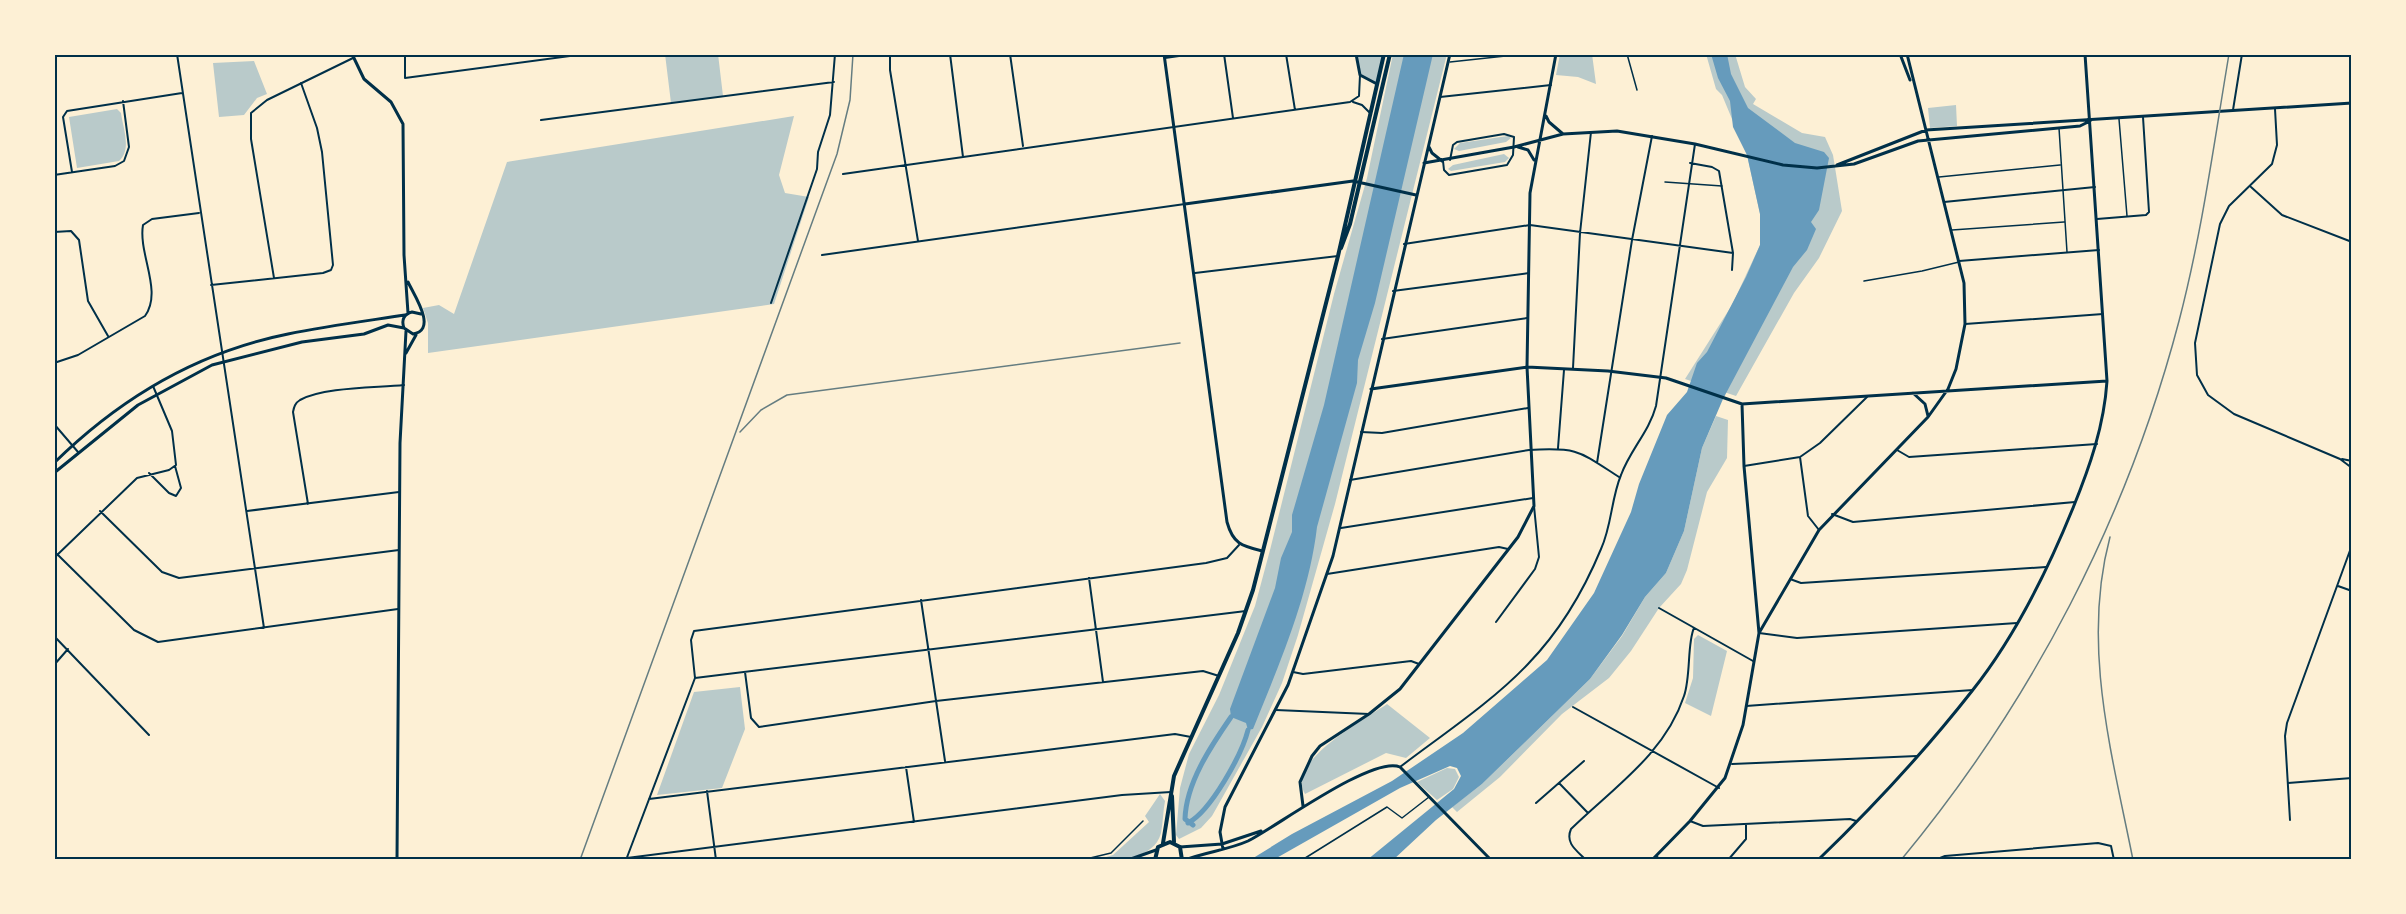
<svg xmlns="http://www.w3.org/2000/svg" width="2406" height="914" viewBox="0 0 2406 914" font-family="'Source Serif 4',serif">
  <rect width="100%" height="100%" fill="#fdf0d5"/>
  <path fill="#b9caca" d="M665,54h53l5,42 -52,7z
    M1356,54h28l-7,30 -17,-9z
    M1393,54h54l-112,450 -37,131 -16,48 -20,44 -50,89 -11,12 -22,11 -3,-4 4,-47 9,-34 30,-59 36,-89 15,-56 64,-256 33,-116z
    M1560,54h32l4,30 -18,-7 -22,-2z
    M1706,54h29l10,33 11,12 -3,5 49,29 23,4 8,18 9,56 -23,47 -25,35 -58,103 -51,-17 47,-74 28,-60v-31l-13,-59 -25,-60 -6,-6z
    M254,61l13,33 -10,4 -13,17 -25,2 -6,-54z
    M1956,105l1,21 -27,2 -2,-20z
    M117,109l4,4c2,15 11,37 -2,48l-42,7 -8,-51z
    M794,116l-15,59 6,18 24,4 -35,107 -346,49v-30l-5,-15 16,-3 15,9 53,-152z
    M1508,136l3,2 -5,4 -47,9 -5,-2 6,-6z
    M1504,154l5,4 -4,4 -54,9 -3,-2 5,-4z
    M1716,416l12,4 -1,38 -20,34 -20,78 -6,14 -22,24 -28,43 -22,27 -47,36 -62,63 -43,35 -5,-5 30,-23 108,-105 32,-43 23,-39 21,-24 18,-42 18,-83z
    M1698,635l29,16 -16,65 -26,-13 8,-25 1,-39z
    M740,687l5,42 -23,59 -65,7 37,-103z
    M1387,704l43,34 -24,20 -20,-5 -81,41c-20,-33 61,-75 82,-90z
    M1447,768l8,1 4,8 -6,12 -16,11 -20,-18z
    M1160,794l5,7c-2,10 -2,22 -4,32 -7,27 -44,27 -65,27l17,-5 36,-33 -4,-6z"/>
  <path fill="#669bbc" d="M1404,54h29l-58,249 -17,57 -1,23 -40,144c-8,69 -38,138 -64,202l-5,1 -2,-7 -15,-6 -1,-8 45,-121 6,-30 11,-26v-17l32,-110z
    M1711,54h16l4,20 17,34 47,35 29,9 5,6 -10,52 -8,12 5,7 -9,21 -14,17 -70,132 -21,49 -18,83 -18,42 -21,24 -23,38 -32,44 -108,105 -46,36 -43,40h-26l87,-71 7,-13 -4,-8 -7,-2 -50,22 -127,72h-23l42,-26 100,-53 71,-48 84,-73 47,-67 37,-81 8,-28 28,-69 20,-23 10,-29 10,-11 39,-75 14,-32v-31l-13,-59 -14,-28 -3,-26 -12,-23z"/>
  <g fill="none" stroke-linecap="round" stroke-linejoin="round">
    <path stroke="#669bbc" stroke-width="5" d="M1188,823c23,-12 54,-69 60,-93
      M1193,825l-8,-6c1,-36 26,-73 46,-102"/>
    <path stroke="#003049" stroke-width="1.5" d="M1627,54l10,36
      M1450,62l74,-8
      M2119,119l8,97
      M2059,128l8,124
      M1939,177l121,-12
      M1665,182l57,4
      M1952,230l112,-8
      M1864,281l58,-10 37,-9
      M1086,859l25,-6 32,-32
      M1302,860l85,-53 15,11 27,-21"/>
    <path stroke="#003049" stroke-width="2" d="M86,54h2
      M177,54l87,574
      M405,54v24l180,-24
      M890,54v16l28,171
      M950,54l13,103
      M1010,54l13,92
      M1224,54l9,64
      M1286,54l9,56
      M2242,55l12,-1
      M1165,58l28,-4
      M1440,97l111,-12
      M1353,102l9,3 7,7
      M2275,109l2,36 -5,19 -43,42 -9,18 -25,119 2,32 11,20 26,19 106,45 12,9
      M2233,110l9,-56
      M541,120l293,-38
      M1443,161l1,9 5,5 58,-10 6,-10 1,-18 -10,-3 -47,8 -4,3 -3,15
      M1690,163l22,4 7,4 14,82 -1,17
      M72,172l-9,-55 4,-6 115,-18
      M843,174l507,-72 9,-6 1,-21
      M54,175l61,-9 9,-5 5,-14 -6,-46
      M2251,187l31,28 70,27
      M1944,202l151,-15
      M2097,219l49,-4 3,-3 -6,-95
      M54,232l17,-1 8,9 9,61 20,35
      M1404,244l126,-19 203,28
      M822,255l363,-51
      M1959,261l140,-11
      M1195,273l143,-17
      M274,278l-23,-139v-26l16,-13 86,-42
      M211,285l112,-12 8,-3 2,-5 -11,-113 -5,-24 -16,-45
      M1393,291l136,-18
      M771,303l46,-134 1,-17 12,-37 5,-61
      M1965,324l138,-10
      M1382,339l145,-21
      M54,363l24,-8 67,-39c18,-25 -7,-62 -2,-91l9,-6 47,-6
      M1573,368l7,-135 11,-101
      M54,424l24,28
      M1361,432l21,1 146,-25
      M1558,448l6,-78
      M1897,450l12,7 188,-13
      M1800,457l8,59 11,14
      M2342,459l10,2
      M1597,463l35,-223 20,-104
      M1744,466l56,-9 20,-14 47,-46
      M149,473l20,20 7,3 5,-8 -6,-22
      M1350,480l179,-30c49,-3 50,1 90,27
      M308,504l-15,-92c1,-5 2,-9 7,-12 24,-13 75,-12 104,-15
      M100,511l62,61 17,6 220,-28
      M247,511l152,-19
      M1832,514l21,8 222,-20
      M1341,528l192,-30
      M57,554l77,76 24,12 240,-33
      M54,558l83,-80 32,-8 7,-5 -4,-34 -19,-45
      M1327,574l172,-27 9,2
      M1089,578l14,104
      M1790,579l11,4 245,-16
      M2338,586l14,5
      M921,600l24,161
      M1659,608l94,53
      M1496,622l39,-53 4,-12 -5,-51
      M1759,633l38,5 220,-15
      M54,636l95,99
      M54,665l14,-16
      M745,672l6,46 8,9 177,-26 267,-30 16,5
      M1293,672l10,2 108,-13 8,3
      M695,678l551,-67
      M1746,706l227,-16
      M1573,707l146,81
      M1276,710l93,4
      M1732,764l185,-8
      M906,767l8,55
      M1400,767c42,-32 92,-65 128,-103 31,-32 56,-74 73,-115 11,-24 10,-50 20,-74 9,-25 28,-43 35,-69l39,-262
      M1559,783l29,30
      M2288,783l64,-5
      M707,791l9,69
      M649,799l526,-65 16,3
      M1536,803l48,-42
      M2290,820l-5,-84 2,-13 65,-178
      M1690,821l13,5 147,-7 6,2
      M1656,856l5,4
      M627,858l495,-63 49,-3
      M626,860l69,-182 -4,-38 3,-9 512,-68 21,-5 12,-13
      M1056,860l17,-2 13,2
      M1586,860c-10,-10 -21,-17 -15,-31 42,-41 94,-75 113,-133 7,-20 3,-53 10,-68
      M1728,860l18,-21v-14
      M1935,860l10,-4 153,-13 13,3 3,14"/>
    <path stroke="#003049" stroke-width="3" d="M352,54l12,25 27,23 12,22 1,131 4,58
      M1164,54l63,468c6,22 15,24 35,29
      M1356,54l4,21 17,9
      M1900,54l10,26
      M1546,116l3,6 14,12
      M1429,147l3,6 10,8
      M1518,147l10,3 6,10
      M1424,163l90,-16 49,-13 54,-3 78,13 88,21 34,3 37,-4 64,-23 162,-15 10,-5
      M1837,165l89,-35 426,-27
      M1185,204l168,-23 63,14
      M404,328c-3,-8 0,-14 8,-16l9,2
      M406,353l10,-18
      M1371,389l156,-22 81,4 58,7 76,26 365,-23
      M1913,393l12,11 3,12
      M1742,404l2,62 15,167
      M54,463c65,-64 144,-111 234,-129 39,-8 78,-13 117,-19
      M54,473l84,-68 74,-40 90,-23 62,-8 24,-9 16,3 9,6c25,-4 1,-39 -5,-52
      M1303,806l-3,-24 12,-26 8,-10 49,-32 31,-25 118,-152 16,-31 -7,-139 3,-174 26,-139
      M1180,847l42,-3 39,-13
      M1223,849l-3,-17 5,-25 63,-122 45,-129 117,-502
      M397,860l3,-417 6,-112
      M1128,860l28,-10
      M1131,860h15
      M1185,860c20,-8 43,-10 63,-19 28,-14 125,-86 152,-74l91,93
      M1652,860l38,-39 35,-43 18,-53 16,-92 60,-103 109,-113 20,-28 8,-20 9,-45 -1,-41 -57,-229
      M1818,860c55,-53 107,-109 154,-169 43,-54 75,-119 101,-183 17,-42 31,-82 34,-127l-22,-327"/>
    <path stroke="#003049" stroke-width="4" d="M1341,248l9,-24 40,-170
      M1172,796l2,46
      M1163,843l11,-67 64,-143 15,-43 85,-334 46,-202
      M1155,860l3,-13 12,-5 10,5 2,13"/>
    <path stroke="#657d81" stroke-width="1.5" d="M740,432l21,-22 26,-15 393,-52
      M2110,537c-29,108 2,217 23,323
      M580,860l257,-706 13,-54 3,-46
      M1901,860c131,-158 226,-341 278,-539 23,-88 35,-178 50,-267"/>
  </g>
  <rect width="2406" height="914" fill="none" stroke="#fdf0d5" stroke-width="111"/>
  <rect x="56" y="56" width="2294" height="802" fill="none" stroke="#003049" stroke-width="2"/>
</svg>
